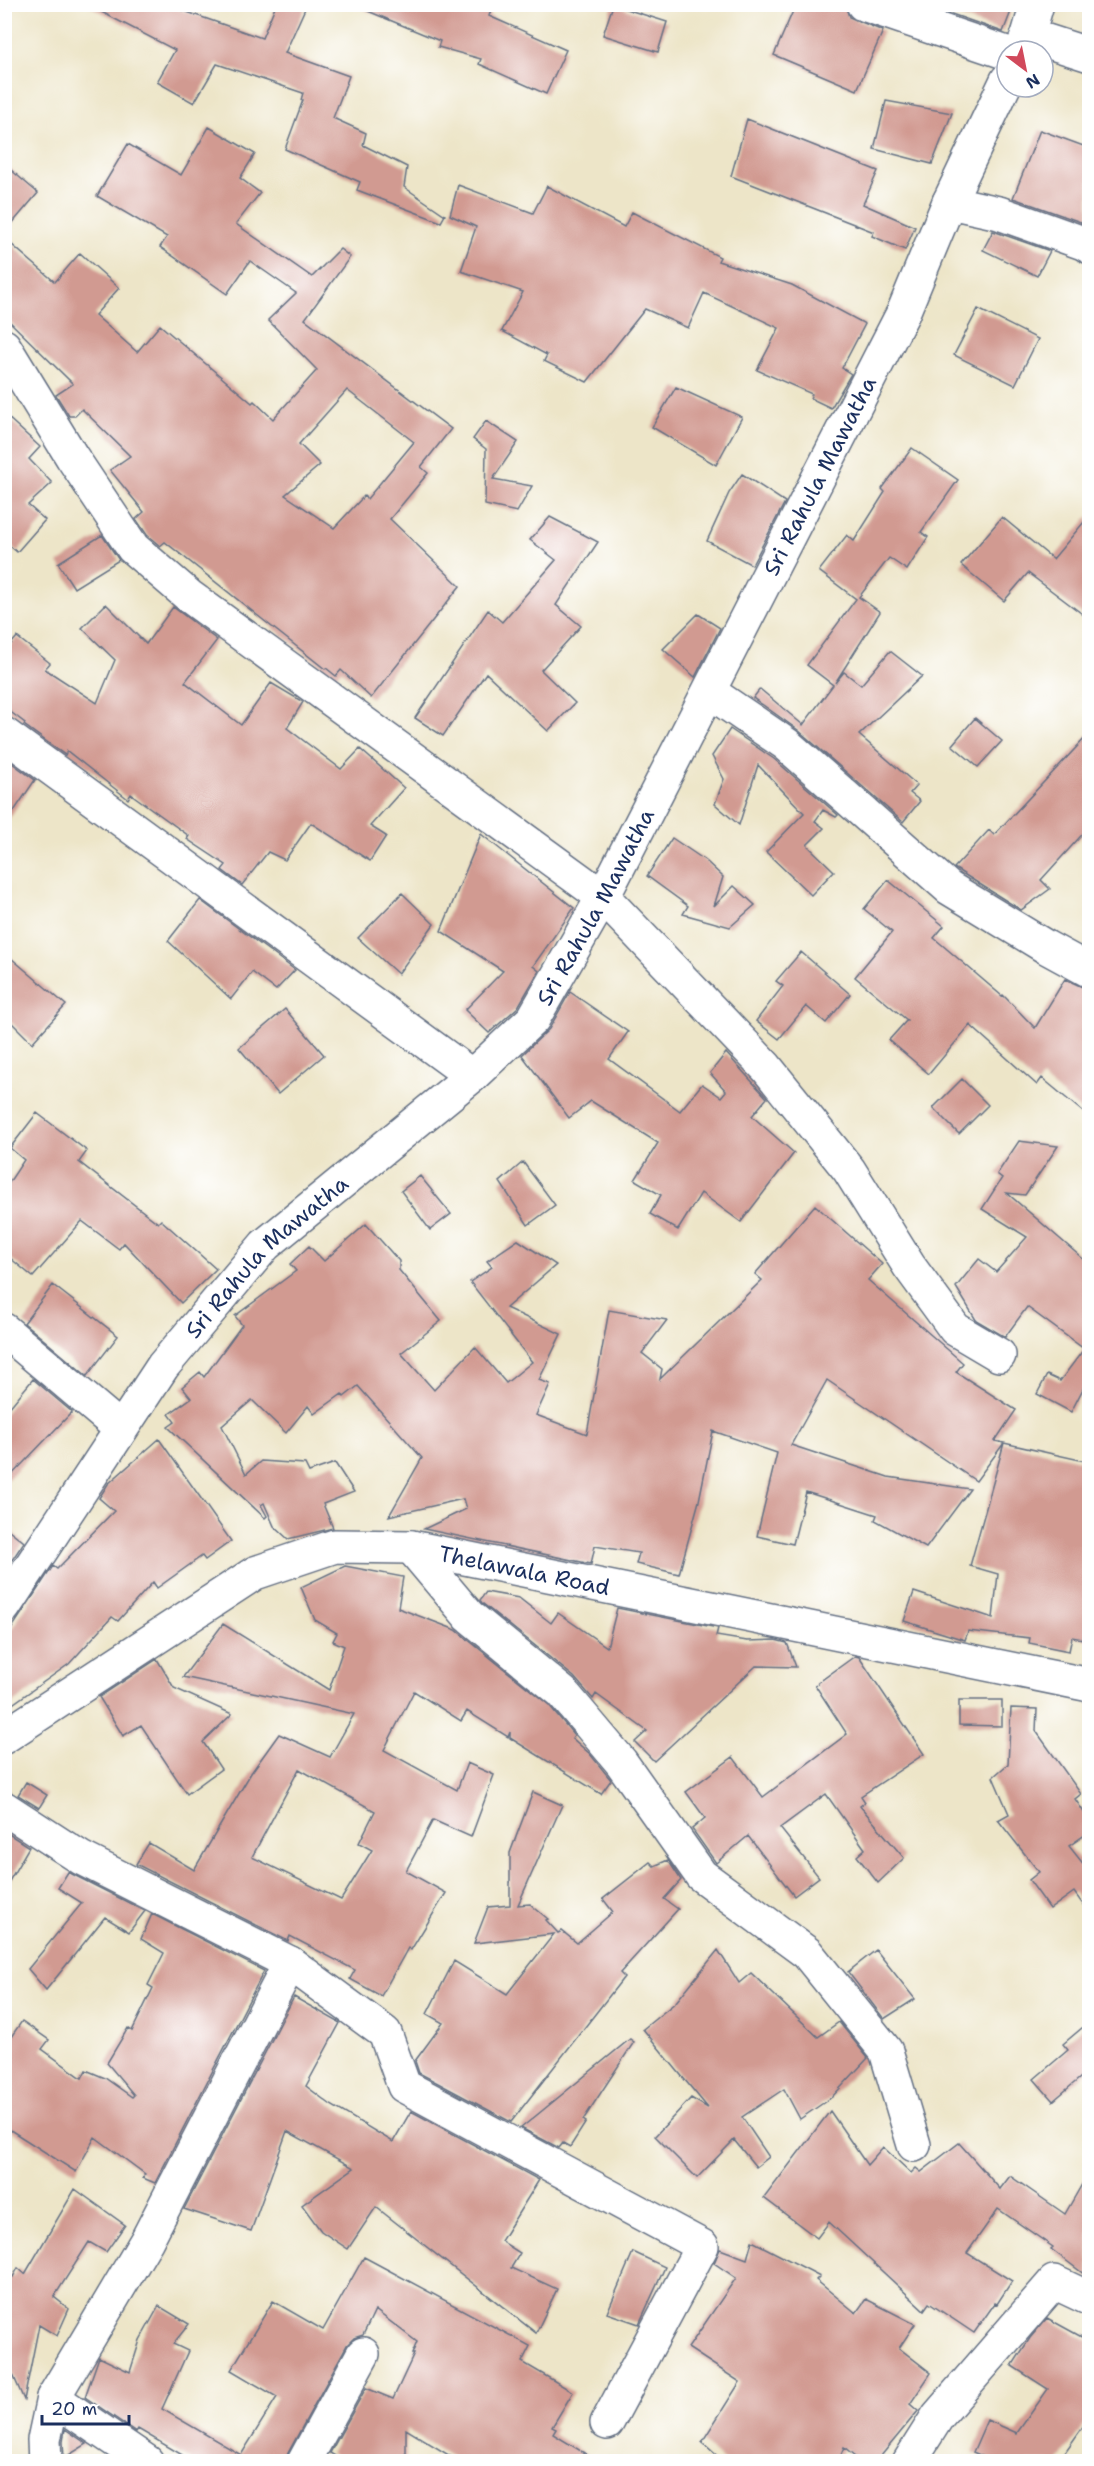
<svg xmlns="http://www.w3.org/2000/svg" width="1094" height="2466" viewBox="0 0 1094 2466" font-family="'Shantell Sans',sans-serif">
  <rect width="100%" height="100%" fill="#fff"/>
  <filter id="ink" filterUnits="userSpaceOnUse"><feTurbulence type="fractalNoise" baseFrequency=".0167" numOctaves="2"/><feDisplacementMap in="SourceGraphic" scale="12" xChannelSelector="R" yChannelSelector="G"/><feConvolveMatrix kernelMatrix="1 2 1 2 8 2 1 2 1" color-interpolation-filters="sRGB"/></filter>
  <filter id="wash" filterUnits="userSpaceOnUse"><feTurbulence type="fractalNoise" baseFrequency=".008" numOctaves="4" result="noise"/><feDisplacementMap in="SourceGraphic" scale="24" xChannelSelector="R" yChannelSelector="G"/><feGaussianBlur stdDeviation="1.35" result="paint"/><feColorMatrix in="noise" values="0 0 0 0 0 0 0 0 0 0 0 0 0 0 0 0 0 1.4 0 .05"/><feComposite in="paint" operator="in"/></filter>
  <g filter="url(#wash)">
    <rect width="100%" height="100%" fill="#ede5c8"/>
    <g id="blocks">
      <path fill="#d19a91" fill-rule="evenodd" d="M86,4h78l98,34 14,-34h31l-22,49 64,23 -16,42 33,15 -3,12 44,22 -3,20 41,28 -4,7 -84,-32 3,-8 -75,-33 18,-49h-2l2,-7 -86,-29 -23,39 -37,-21 18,-32z
        M351,4h142l-4,12 77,34 -20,44 -67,-30 2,-5 -43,-12 2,-6z
        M796,4h49l4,13 34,14 -26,59 -83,-35z
        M923,4h91l-11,28z
        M613,5l54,17 -9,30 -55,-17z
        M886,101l66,12 -20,51 -58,-15z
        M747,119l131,52 -15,33 52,23 -10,23 -33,-14 2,-4 -143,-56z
        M209,127l46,27 -15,24 20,15 -24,31 76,53 28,-28 10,8 -45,62 146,110 -30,38 7,6 -38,46 70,67 -89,112 -30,-28 -5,6 -10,-8 -1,1 -160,-127 -5,4 -13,-11 -11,-16 8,-7 -34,-42 20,-14 -48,-47 -7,7h-6l-13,-21 17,-11 -69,-68v-78l51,44 25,-29 39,35 -24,27 42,37 23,-27 92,78 2,-2 19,18 44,-49 -49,-50 28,-27 -46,-32 -23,33 -67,-47 7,-10 -70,-41 31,-52 53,31zM347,390l67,52 -47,57 -3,-3 -30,32 -49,-33 35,-30 -21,-21z
        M1040,130l49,18v77l-76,-27z
        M4,164l34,29 -34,40z
        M458,185l75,28 14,-27 77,41 8,-15 88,45 -2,4 74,24 73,39 -23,44 9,6 -20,34 -21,-10 2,-4 -55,-24 22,-42 -75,-35 -16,35 -43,-19 -58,73 -43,-21 3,-6 -45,-24 21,-39 -62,-21 15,-44 -26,-12z
        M993,231l57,20 -13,25 -54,-26z
        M978,309l60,30 -23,46 -61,-30z
        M676,387l66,30 -26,48 -64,-38z
        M4,414l36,33 -11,12 23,24 -24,22 17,15 -28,32 -13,-11z
        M486,421l32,21 -25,37 39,7 -15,26 -32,-7 1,-56 -13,-10z
        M912,448l46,32 -37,52 7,5 -21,33 -18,-12 -30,39 21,15 -45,71 9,-11 17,13 29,-34 32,25 -63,59 58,50 -7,8 10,8 -17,21 -105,-92 -45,-32 7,-9 43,36 30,-40 -26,-20 49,-66 -37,-28 28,-36 7,6 31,-49 -3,-3z
        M742,474l43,28 -33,63 -45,-24 22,-48z
        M1089,516v103l-61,-46 -24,28 -43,-36 41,-48 51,42z
        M550,517l48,25 -42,63 25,21 -40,44 34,33 -27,28 -62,-58 -43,63 -28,-18 73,-108 14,12 54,-62 -26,-20z
        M102,535l17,25 -45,28 -16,-25z
        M106,604l40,40 27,-37 44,33 -32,42 56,43 30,-42 32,19 -16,26 54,41 19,-20 44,39 -34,38 16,10 -16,25 -59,-38 -26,37 -17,-8 -26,33 -20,-15 4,-5 -39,-26 2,-3 -58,-42 -3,5 -61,-48 -2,4 -41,-30 1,-2 -21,-16v-55l13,-15 33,26 -5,6 52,34 18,-43 -33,-32z
        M698,614l22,14 -25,49 -32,-28z
        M975,718l27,23 -24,26 -26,-22z
        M730,729l44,30 64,56 -2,2 -13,-7 -8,11 9,7 -17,17 27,26 -23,24 -45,-43 38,-39 -46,-48 -19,60 -24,-21 9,-25 -12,-23z
        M1089,734v93l-48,53 9,9 -29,21 -67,-42 35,-38 5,5z
        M5,758l30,22 -31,46v-66z
        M481,834l93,74 -41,58 6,5 -21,36 -29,26 -24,-23 38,-39 -62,-40z
        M672,838l34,23 17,16 -9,29 20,-20 21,19 -25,22 -47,-13 5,-8 -41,-30z
        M888,880l56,46 -10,12 68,58 1,-1 32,33 30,-49 24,11v127l-47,-39 -5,7 -67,-60 -41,49 -40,-34 18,-20 -52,-43 37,-45 -28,-23z
        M402,893l32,31 -36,50 -40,-36z
        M200,900l95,70 -19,20 -24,-18 -21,27 -63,-58z
        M4,952l62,53 -34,38 -28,-28z
        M801,952l49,42 -24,29 -20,-17 -27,33 -23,-18 27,-35 -7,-5z
        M570,992l58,40 -19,27 71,52 22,-27 19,13 5,-6 -16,-18 16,-20 41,45 -15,18 42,37 -53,69 -40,-29 -23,37 -28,-16 11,-19 -26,-15 23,-37 -67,-42 -22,17 -47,-63 27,-26z
        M285,1009l39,46 -46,39 -39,-46z
        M962,1079l26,26 -29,29 -26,-26z
        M37,1113l50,38 -8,11 79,61 3,-3 55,49 -35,34 -57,-60 -5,6 -37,-28 -49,56 -29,-24v-63l20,-30 -14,-12z
        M1019,1141l39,5 -33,49 -18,-2 82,71v113l-18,35 -34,-18 10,-19 13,6 24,-32 -57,-42 -22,30 -29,-17 -20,-33 23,-28 17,13 31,-35 -45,-28 20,-31 -5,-4z
        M523,1162l32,43 -27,20 -28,-43z
        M420,1176l31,38 -21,16 -29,-39z
        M815,1205l67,59 -14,16 95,83 -7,9 60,38 -21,31 94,21v178l-17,-3 -3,14 -40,-8 1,-5 -62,-7 -3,9 -61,-19 10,-29 79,26 5,-44 -28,-8 34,-123 -28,38 -149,-101 -36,65 97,32 82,12 -44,59 -51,-28 2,-5 -71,-23 -13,52 -36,-8 20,-83 -64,-22 -14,70 -20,73 -43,-10 3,-11 -44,-7 -4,18 -167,-35 42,-20 -3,-10 -74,17 33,-58 -64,-72 -14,11 -2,-3 -28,20 -6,-8 -22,27 -34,-33 -30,26 24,48 15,-13 44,3 4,8 26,-9 19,29 -31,12 10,24 -45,11 -14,-13 -10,-23 -3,2 6,11 -2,2 -97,-91 7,-5 -6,-8 22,-16 -9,-11 18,-15 4,5 38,-52 -7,-9 61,-45 -6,-7 19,-18 15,15 42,-37 33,37v9l42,51 -40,32 33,37 41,-43 31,36 26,-21 -62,-80 22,-15 -5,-6 31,-21 38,25 -50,43 55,26 -22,46 11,4 -14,31 51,19 22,-124 58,10 -25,33 20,16 -2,10 102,-99 -7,-6z
        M53,1285l65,51 -31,40 -63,-53z
        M33,1379l39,33 -68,71v-69z
        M159,1439l72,102 -26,19 -3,-4 -45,32 -4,-6 -35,39 -6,-4 -43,47 -65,46v-70l49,-74 4,3 57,-58 -15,-13 9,-14z
        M4,1526l20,16 -12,18 -8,-6z
        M345,1566l58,11 -5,31 58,22 93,75 25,30 -2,3 18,16 21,26 -10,14 -91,-56v-6l-2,5 -41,-26 -6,10 -47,-30 -30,59 73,40 10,-27 27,12 -23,62 -38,-17 -27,51 40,22 -35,57 -3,-2 -27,48 -31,-17 5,-9 -65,-34 -2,5 -152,-77 13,-21 45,27 57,-97 28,-39 51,23 24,-43 -171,-37 40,-53 106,66 15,-44 -11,-5 4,-8 -22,-13 -14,-33zM299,1769l76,42 -16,32 13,7 -31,50 -89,-43z
        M486,1592l33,6 32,25 7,-10 49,34 10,-39 101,20 -2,8 31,5 28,-1 12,3 9,24 -40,-1 -102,95 -19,-19 12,-11 -51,-37 -3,5 -19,-22 -92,-74 -2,-3z
        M855,1656l4,1 65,97 -63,42 4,6 -5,4 44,52 -26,25 -21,-27 8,-7 -39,-55 -46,34 39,49 -25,19 -46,-60 -32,27 -24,-34 13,-11 -19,-26 47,-35 30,40 84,-63 -32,-49z
        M157,1659l17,29 58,26 -29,28 18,27 -34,25 -46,-69 -18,11 -24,-39z
        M959,1700h43v26l-43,-1z
        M1011,1708l26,1 -1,22 45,63 -6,5 14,21v12l-20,14 20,25v42l-15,-21 -24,17 -21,-29 10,-8 -41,-52 11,-6 -16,-37 15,-13z
        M26,1782l21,13 -8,13 -21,-13z
        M533,1792l29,13 -44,100 12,-1 18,15 -2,1 12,13 4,-2 15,12 36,-31 -10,-13 47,-37 4,4 14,-6 13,20 -17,19 14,10 -58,64 4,4 -113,145 -92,-49 -4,-12 28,-38 -16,-9 27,-53 53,33 47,-60 -80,9 14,-36 22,-2v-52z
        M4,1831l25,16 -25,43z
        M68,1872l77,39 -16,21 -24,-15 -59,73 -18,-21 54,-66 -24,-15z
        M152,1914l112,57 -109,212 -12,-5 2,-4 -50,-37 -19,35 -72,-46v-79l18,-26 27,19 -7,9 40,29 4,-8 19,8 27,19 2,-2 -27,-32 21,-35 4,3 21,-43 -5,-3 16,-32 -23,-14z
        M718,1950l21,33 12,-10 67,64 21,-15 29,36 -36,39 -32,22 -16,-30 -42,28 27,40 -13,10 -22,-27 -37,38 -42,-42 36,-38 17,10 -65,-79 33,-27z
        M876,1950l39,49 -31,20 -36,-47z
        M294,1997l46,26 -34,63 25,19 62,37 18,-31 128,69 -38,61 19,12 -9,15 46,21 -21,44 -160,-126 -28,42 -27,-18 -19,-26 52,-37 -67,-37 -36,100 -67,-22z
        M1089,2022v53l-2,-3 -34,29 -19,-22 34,-29 -5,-6z
        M630,2039l4,3 -51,78 3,2 -16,25 -7,-4 -4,5 -38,-20z
        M830,2111l37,54 16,-18 28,26 5,-5 5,4 38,-29 41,46 10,-13 55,38 24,-42v106l-38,-29 2,-2 -55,-38 -31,44 45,28 -15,23 -2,-1 -21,30 -45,-30 -5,7 -95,-88 -12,16 -53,-40z
        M75,2189l50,36 -19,27 -17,-10 -35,55 15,12 -12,27 -18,-11 -15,75 -20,-46v-82l9,5 5,-9 7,6z
        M752,2241l68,35 -4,4 40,33 10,-14 49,25 -16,24 32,25 -21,31 8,7 -42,51h-15l-17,-14 -6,14h-114l-22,-20 38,-60 -52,-34 48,-70 -22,-15 6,-14 27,10z
        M633,2252l32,15 -26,57 -32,-11z
        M364,2257l166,89 -8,16 51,30 -21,35 4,2 -3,5 46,28h-139l-54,-33v33h-61l-15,-9 36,-65 27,11 21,-45h-2l5,-12 -42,-32 -12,25 -9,3 -7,7 -59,108 -3,9h-91l-56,-33 -2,3 -51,-35 14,-40 31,15 10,-32 19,-34 30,18 -16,20 15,7 -26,58 79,46 36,-58 -46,-27 42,-69 50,29z
        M1047,2318l42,23v77l-31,44h-63l-22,-10 14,-32 30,13 31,-44 -36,-23 18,-28z
        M65,2429l22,15 -23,14 -1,-16z"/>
    </g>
  </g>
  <g filter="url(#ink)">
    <use href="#blocks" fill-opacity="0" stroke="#646f83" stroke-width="1.5"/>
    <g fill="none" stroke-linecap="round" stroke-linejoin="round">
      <g stroke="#646f83" stroke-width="36">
        <g id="street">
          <path d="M863,4l144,49"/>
          <path d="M1028,35l62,20"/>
          <path d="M1021,51l7,-16 9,-31"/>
          <path d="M949,202l50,11 84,30 7,4"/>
          <path d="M4,346l68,111 61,91 56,48 414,301 163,170 83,103 60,96 46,63 44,26"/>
          <path d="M710,692l76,52 163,144 97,59 44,24"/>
          <path d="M4,734l468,342"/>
          <path d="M4,1330l117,99"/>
          <path d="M411,1547l58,69 93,76 59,70 80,113 106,78 79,98 28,94"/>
          <path id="s1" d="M4,1607l159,-241 102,-121 207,-169 61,-57 70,-122 300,-584 46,-111 58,-122"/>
          <path id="s2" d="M4,1737l251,-164 80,-27 76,1 679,138"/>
          <path d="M4,1808l77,50 209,105 95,70 19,53 298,160 -95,177"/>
          <path d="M53,2398l94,64"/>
          <path d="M45,2462l-1,-22 9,-42 94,-158 143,-277"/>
          <path d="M304,2462l59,-108"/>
          <path d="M909,2462l29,-46 116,-134 36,17"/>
        </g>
      </g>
      <use href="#street" stroke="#fff" stroke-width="33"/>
    </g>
  </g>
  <g text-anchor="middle" stroke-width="6" stroke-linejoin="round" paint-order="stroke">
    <g font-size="22" fill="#1b2f5e" stroke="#fff">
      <text dy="8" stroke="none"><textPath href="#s1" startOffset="1412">Sri Rahula Mawatha</textPath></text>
      <text dy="8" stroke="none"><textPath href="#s1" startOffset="926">Sri Rahula Mawatha</textPath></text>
      <text dy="8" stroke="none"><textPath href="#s1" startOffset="440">Sri Rahula Mawatha</textPath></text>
      <text dy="8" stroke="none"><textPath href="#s2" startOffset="576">Thelawala Road</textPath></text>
    </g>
  </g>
  <rect width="1094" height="2466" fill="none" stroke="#fff" stroke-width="24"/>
  <g transform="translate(1025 69) rotate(148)"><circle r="28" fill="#ffffff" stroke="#a4acbf" stroke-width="1.5"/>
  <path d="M0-4.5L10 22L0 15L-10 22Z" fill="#d1495b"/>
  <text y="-9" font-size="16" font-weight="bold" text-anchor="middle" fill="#1b2f5e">N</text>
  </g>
  <path d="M42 2415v9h87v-9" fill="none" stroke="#1b2f5e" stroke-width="3"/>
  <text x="51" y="2415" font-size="18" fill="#1b2f5e" stroke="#ffffff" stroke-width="4.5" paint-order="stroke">20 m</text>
</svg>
